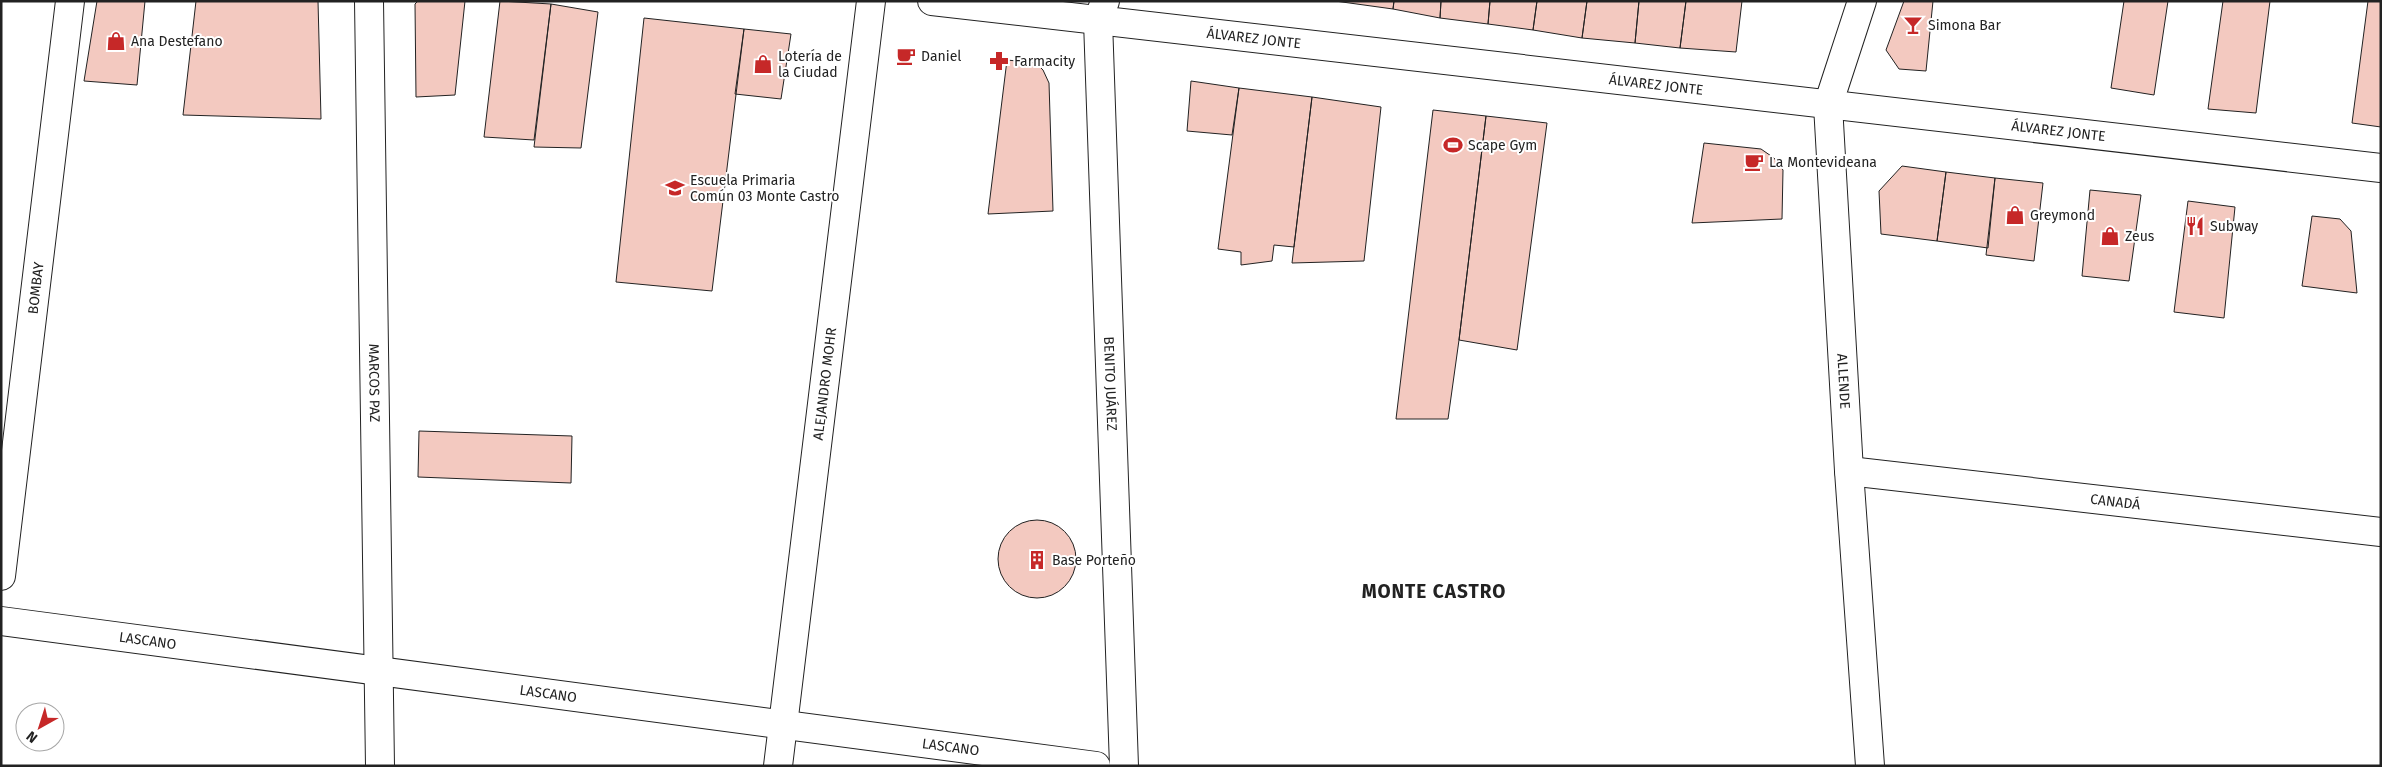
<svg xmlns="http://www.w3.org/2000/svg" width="2382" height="767" viewBox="0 0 2382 767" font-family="'Fira Sans',sans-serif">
  <rect width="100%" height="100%" fill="#fff"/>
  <path fill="#f3c9c0" stroke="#222" d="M97,1h48l-8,84 -53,-4z
    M196,1h122l3,118 -138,-4z
    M418,1h47l-10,94 -39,2 -1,-93z
    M500,1l51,3 -17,136 -50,-3z
    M1335,1h59l-1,8z
    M1394,1h47l-1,17 -47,-9z
    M1441,1h49l-2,23 -48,-6z
    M1490,1h47l-4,29 -45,-6z
    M1537,1h50l-5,37 -49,-8z
    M1587,1h52l-4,42 -53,-5z
    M1639,1h47l-6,47 -45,-5z
    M1686,1h56l-6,51 -56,-4z
    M1904,1h29l-7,70 -27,-2 -13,-19z
    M2124,1h44l-14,94 -43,-7z
    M2223,1h47l-14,112 -48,-4z
    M2368,1h13v126l-29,-4z
    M551,4l47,8 -17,136 -47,-1z
    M644,18l100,11 -32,262 -96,-9z
    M744,29l47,5 -10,65 -46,-5z
    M1007,60l29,3 7,7 6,13 4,128 -65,3z
    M1191,81l48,7 -7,47 -45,-4z
    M1239,88l73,9 -18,150 -20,-2 -2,16 -31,4v-13l-23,-3z
    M1312,97l69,10 -17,154 -72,2z
    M1433,110l53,6 -27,224 -11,79h-52z
    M1486,116l61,7 -30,227 -58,-10z
    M1704,143l57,6 13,9 9,12 -1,49 -90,4z
    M1902,166l44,6 -9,69 -56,-7 -2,-43z
    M1946,172l49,6 -7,70 -51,-7z
    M1995,178l48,5 -9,78 -48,-6z
    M2090,190l51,5 -12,86 -47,-5z
    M2188,201l47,6 -11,111 -50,-6z
    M2312,216l28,3 11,12 6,62 -55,-7z
    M419,431l153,5 -1,47 -153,-6z
    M998 559a39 39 0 1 1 78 0a39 39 0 1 1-78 0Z"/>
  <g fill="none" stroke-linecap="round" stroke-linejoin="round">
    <g stroke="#222" stroke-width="30">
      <g id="minor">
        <path id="s1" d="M369,1l11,765"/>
        <path id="s2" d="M932,1l1449,167"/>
        <path id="s3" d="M1105,1l-7,20 26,745"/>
        <path id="s4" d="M1862,1l-34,104 21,366 21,295"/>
        <path id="s5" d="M1849,471l532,61"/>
        <path id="s6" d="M1,576l69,-575"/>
        <path id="s7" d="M1,621l1095,145"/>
        <path id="s8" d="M778,766l93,-765"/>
      </g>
    </g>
    <use href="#minor" stroke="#fff" stroke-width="28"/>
  </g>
  <defs>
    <g id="bar-bare" transform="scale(1.5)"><path d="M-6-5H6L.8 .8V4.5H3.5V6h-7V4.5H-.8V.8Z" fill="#c62828" stroke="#fff" stroke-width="2.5" paint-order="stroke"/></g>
    <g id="shop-bare" transform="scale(1.5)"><path d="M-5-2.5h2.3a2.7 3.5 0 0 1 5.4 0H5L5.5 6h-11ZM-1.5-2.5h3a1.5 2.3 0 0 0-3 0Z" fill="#c62828" stroke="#fff" stroke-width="2.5" paint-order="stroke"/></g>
    <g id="cafe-bare" transform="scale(1.5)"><path d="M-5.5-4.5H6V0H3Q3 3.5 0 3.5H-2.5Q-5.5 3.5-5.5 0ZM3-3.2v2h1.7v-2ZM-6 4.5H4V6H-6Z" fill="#c62828" stroke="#fff" stroke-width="2.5" paint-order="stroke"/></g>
    <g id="pharmacy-bare" transform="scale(1.5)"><path d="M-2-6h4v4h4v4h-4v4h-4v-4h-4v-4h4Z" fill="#c62828" stroke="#fff" stroke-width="2.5" paint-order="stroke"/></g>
    <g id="stadium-bare" transform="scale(1.5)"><path d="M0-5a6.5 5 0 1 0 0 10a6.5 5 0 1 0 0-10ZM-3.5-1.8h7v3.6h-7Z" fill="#c62828" stroke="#fff" stroke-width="2.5" paint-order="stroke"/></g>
    <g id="school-bare" transform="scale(1.5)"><path d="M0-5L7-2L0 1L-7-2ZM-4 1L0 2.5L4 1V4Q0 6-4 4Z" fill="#c62828" stroke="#fff" stroke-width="2.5" paint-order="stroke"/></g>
    <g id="restaurant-bare" transform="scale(1.5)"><path d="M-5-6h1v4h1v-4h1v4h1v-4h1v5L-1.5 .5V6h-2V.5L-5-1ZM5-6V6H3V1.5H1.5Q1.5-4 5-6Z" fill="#c62828" stroke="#fff" stroke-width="2.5" paint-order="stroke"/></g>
    <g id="building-bare" transform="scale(1.5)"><path d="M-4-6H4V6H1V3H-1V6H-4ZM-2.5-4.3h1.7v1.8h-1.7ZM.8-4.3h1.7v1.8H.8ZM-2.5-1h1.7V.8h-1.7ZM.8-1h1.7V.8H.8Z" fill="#c62828" stroke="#fff" stroke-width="2.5" paint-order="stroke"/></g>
  </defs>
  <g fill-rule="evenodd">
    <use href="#bar-bare" x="1913" y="25"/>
    <use href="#shop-bare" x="116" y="41"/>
    <use href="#cafe-bare" x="906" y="56"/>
    <use href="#pharmacy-bare" x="999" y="61"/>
    <use href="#shop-bare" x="763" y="64"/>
    <use href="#stadium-bare" x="1453" y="145"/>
    <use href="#cafe-bare" x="1754" y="162"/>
    <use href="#school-bare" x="675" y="188"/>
    <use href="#shop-bare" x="2015" y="215"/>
    <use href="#restaurant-bare" x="2195" y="226"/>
    <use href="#shop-bare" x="2110" y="236"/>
    <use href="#building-bare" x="1037" y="560"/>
  </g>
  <g text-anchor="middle" stroke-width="4" stroke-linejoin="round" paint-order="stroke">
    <g font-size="14" fill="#222" stroke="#fff" text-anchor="start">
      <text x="1928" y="30">Simona Bar</text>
      <text x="131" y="46">Ana Destefano</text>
      <text x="778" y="61">Lotería de<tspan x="778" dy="16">la Ciudad</tspan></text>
      <text x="921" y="61">Daniel</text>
      <text x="1014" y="66">Farmacity</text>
      <text x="1468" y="150">Scape Gym</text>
      <text x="1769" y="167">La Montevideana</text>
      <text x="690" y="185">Escuela Primaria<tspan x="690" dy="16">Común 03 Monte Castro</tspan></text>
      <text x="2030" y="220">Greymond</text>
      <text x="2210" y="231">Subway</text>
      <text x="2125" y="241">Zeus</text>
      <text x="1052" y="565">Base Porteño</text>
    </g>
    <g font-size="14" fill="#222" stroke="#fff">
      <text dy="5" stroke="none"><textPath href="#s2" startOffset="324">ÁLVAREZ JONTE</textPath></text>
      <text dy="5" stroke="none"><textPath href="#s2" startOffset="729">ÁLVAREZ JONTE</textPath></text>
      <text dy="5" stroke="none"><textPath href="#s2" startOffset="1134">ÁLVAREZ JONTE</textPath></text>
      <text dy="5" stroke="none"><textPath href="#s6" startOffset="290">BOMBAY</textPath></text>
      <text dy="5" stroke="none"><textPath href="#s4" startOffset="386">ALLENDE</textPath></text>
      <text dy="5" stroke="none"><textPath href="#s1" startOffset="382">MARCOS PAZ</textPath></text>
      <text dy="5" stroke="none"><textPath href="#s8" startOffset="385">ALEJANDRO MOHR</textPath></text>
      <text dy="5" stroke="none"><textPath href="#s3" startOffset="384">BENITO JUÁREZ</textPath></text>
      <text dy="5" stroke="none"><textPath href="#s5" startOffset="268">CANADÁ</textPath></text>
      <text dy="5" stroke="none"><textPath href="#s7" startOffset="148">LASCANO</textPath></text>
      <text dy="5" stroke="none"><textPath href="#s7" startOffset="552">LASCANO</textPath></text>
      <text dy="5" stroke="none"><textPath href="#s7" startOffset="958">LASCANO</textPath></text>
    </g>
    <g font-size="19" font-weight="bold" letter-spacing="1" fill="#222" stroke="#fff">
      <text x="1434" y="598">MONTE CASTRO</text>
    </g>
  </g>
  <rect width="2382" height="767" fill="none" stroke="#222222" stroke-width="5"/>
  <g transform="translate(40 727) rotate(219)"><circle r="24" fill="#ffffff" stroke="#a7a7a7"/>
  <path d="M0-4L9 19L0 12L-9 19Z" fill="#c62828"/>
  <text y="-8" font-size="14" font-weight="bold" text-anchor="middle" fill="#222222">N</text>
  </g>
</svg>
